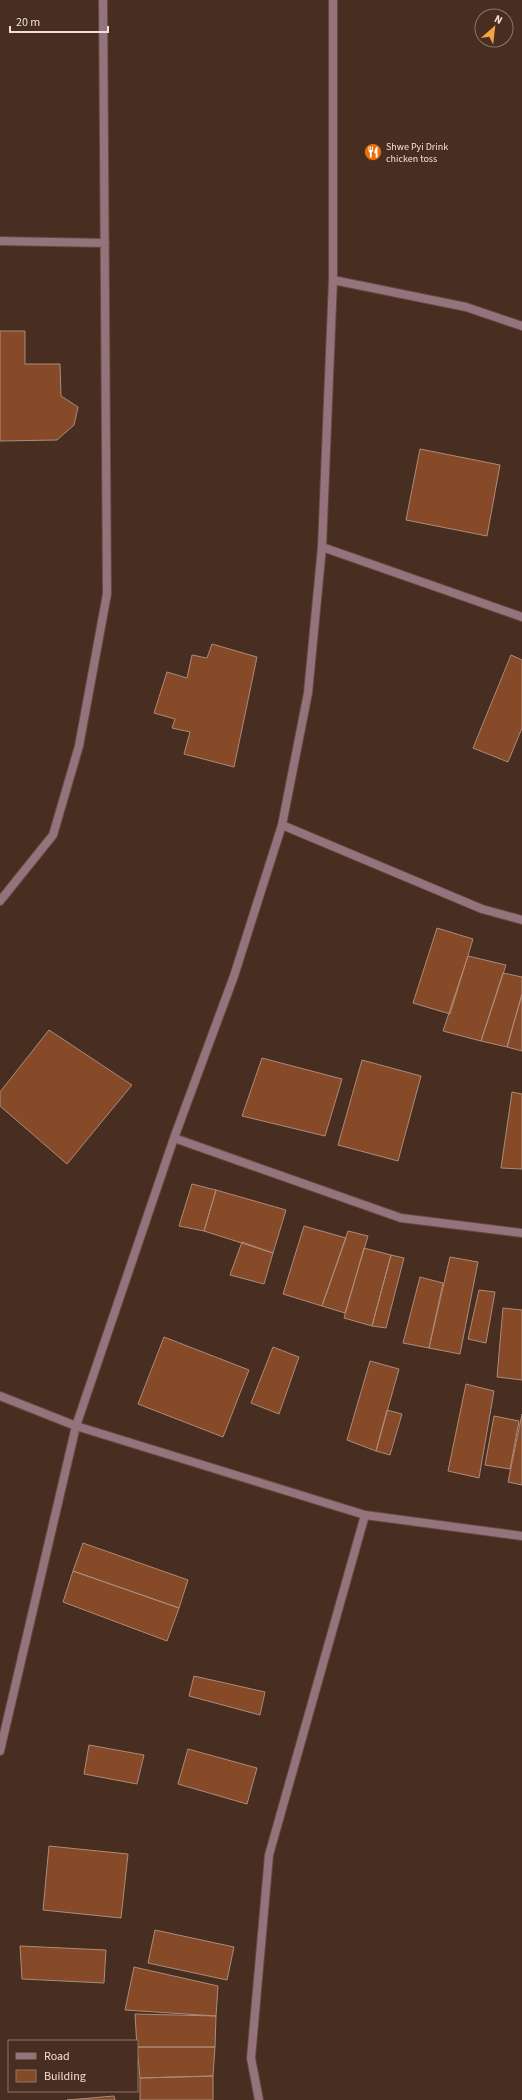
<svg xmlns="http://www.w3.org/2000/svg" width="522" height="2100" viewBox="0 0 522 2100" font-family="'Source Sans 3',sans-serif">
  <rect width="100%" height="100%" fill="#482e20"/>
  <path fill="#874a29" stroke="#ab8b7b" d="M0,331h25v33h35l1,32 17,11 -4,18 -17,15 -57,1z
    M420,449l80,16 -13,71 -81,-16z
    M212,644l45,13 -23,110 -50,-13 6,-22 -18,-4 3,-9 -21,-6 13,-41 20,6 5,-23 15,3z
    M511,655l11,5v68l-14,34 -35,-14z
    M437,928l36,11 -23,75 -37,-11z
    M468,956l38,9 -25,76 -38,-10z
    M503,973l19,4v17l-15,53 -26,-6z
    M522,994v57l-15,-4z
    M49,1030l83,55 -65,79 -67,-58v-14z
    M262,1058l80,21 -17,57 -83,-20z
    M362,1060l59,16 -23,85 -60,-16z
    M512,1092l10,2v75l-21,-1z
    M192,1184l24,6 -12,41 -25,-5z
    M216,1190l70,20 -13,43 -69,-22z
    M304,1226l42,12 -24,68 -39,-12z
    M348,1231l20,5 -23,77 -23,-7z
    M242,1242l31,11 -9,31 -34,-9z
    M364,1248l27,7 -19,71 -28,-8z
    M391,1255l13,3 -18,70 -14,-2z
    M450,1257l28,5 -18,92 -31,-6z
    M420,1277l23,6 -14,65 -26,-5z
    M479,1290l16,2 -9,51 -18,-4z
    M503,1308l19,2v70l-25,-3z
    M164,1337l85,33 -26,67 -85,-33z
    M273,1347l26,10 -20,57 -28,-11z
    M370,1361l29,8 -23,82 -29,-11z
    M466,1384l28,7 -15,87 -31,-7z
    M387,1410l15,4 -12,41 -14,-4z
    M522,1414v71l-14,-3z
    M494,1416l25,5 -9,48 -25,-4z
    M83,1543l105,37 -9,28 -106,-37z
    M73,1571l106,37 -12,33 -104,-39z
    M194,1676l71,16 -5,23 -71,-19z
    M89,1745l55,10 -7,29 -53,-10z
    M188,1749l69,19 -10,36 -69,-20z
    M49,1846l79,8 -7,64 -78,-8z
    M155,1930l79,17 -7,33 -79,-17z
    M20,1946l86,4 -2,33 -82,-4z
    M134,1967l84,19 -2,30 -91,-6z
    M135,2014l81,2 -1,31h-78z
    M137,2047h78l-2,29 -73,2z
    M213,2076v24h-73v-22z
    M114,2096l1,4h-48z"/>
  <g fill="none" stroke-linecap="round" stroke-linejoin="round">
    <g stroke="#634a3d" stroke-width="10">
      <path id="street" d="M0,241l105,2
        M333,280l133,27 56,19
        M322,547l200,70
        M282,825l200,84 40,11
        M0,901l53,-66 26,-89 28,-152 -4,-594
        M174,1138l227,80 121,15
        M0,1396l76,30 289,89 157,21
        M0,1751l76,-325 98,-288 60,-162 48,-151 26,-132 14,-146 11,-267v-280
        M259,2100l-8,-42 18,-203 96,-340"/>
    </g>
    <use href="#street" stroke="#94737c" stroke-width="8"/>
  </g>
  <defs>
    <g id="restaurant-disc" transform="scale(0.9)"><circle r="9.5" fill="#e8710a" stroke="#482e20"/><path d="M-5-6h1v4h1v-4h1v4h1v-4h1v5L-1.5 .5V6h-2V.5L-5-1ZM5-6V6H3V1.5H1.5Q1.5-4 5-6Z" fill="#fff"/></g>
  </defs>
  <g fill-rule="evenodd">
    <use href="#restaurant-disc" x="373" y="152"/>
  </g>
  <g text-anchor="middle" stroke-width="3" stroke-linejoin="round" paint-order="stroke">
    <g font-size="10" fill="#f1e0d7" stroke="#482e20" text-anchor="start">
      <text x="386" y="150">Shwe Pyi Drink<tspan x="386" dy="12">chicken toss</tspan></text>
    </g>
  </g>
  <rect x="8" y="2040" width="130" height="52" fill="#482e20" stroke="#8c7569"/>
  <rect x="16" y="2053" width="20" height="6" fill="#94737c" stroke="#8c7569"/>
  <text x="44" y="2060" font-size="12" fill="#f1e0d7">Road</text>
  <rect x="16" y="2070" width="20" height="12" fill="#874a29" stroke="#8c7569"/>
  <text x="44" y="2080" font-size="12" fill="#f1e0d7">Building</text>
  <g transform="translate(494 28) rotate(28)"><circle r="19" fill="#482e20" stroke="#8c7569"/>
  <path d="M0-3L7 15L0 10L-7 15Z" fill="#f4a344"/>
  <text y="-6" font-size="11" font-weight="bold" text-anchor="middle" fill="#f1e0d7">N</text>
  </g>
  <path d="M10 26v6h98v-6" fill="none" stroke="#f1e0d7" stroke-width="2"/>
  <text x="16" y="26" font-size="12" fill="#f1e0d7" stroke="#482e20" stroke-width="3" paint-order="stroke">20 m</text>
</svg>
